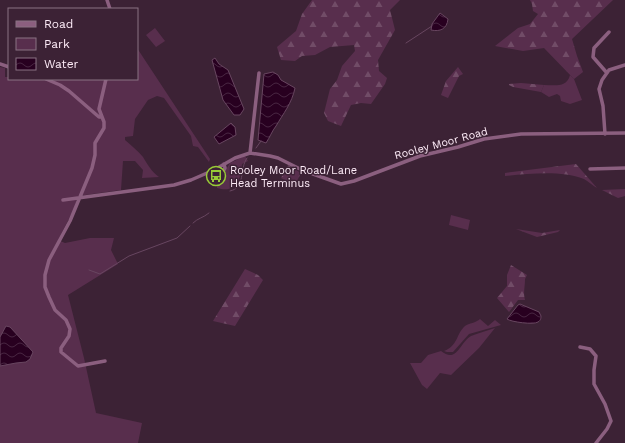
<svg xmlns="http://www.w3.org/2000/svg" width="625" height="443" viewBox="0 0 625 443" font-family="'Work Sans',sans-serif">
  <defs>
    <pattern id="forest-firs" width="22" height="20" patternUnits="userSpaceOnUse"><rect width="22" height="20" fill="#582e4d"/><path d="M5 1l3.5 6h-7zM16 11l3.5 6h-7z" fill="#714c67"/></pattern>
    <pattern id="water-waves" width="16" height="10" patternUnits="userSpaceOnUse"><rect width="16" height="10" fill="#280020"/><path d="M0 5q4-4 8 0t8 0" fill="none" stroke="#482541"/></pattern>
  </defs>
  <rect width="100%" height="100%" fill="#3c2235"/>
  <path fill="#582e4d" d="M155,28l10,13 -9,6 -10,-12z
    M137,48l73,111 -1,3 -11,-15 -5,-1 -2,-10 -27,-38 -7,-2 -9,4 -13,19 -2,17 -8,1v3c6,5 13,11 18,17 5,8 8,14 16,20l-17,1 1,-8 -8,-9h-12l-2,29 -43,6 -4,13 -16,31 7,3 25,-5h24l-3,12 7,14 -50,31 16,63 12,55 46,10 -4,20h-138v-376l5,1v9h4v2h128z
    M570,75l4,4 8,21 -12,4 -9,-3 -1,-5 -3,-2 -8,3 -8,-5 3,-7c10,0 23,3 26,-10z
    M245,156l3,5 -6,3c-1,15 -6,30 -25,24v-11l5,-1 8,-13z
    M451,215l19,5 -2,10 -19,-5z
    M480,319l8,7 7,-6 6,5 -32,9 -16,18h-6l-3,-1c14,-5 12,-17 21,-25 4,-3 11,-3 15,-7z
    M495,328l-16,20 -28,27 -11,-2 -13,16 -5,-4 -12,-22h11l7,-8 13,-4c16,13 19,-9 30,-15 7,-3 16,-5 24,-8z"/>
  <path fill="url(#forest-firs)" d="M312,0h88l-10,10 5,20 -17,30 1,11 8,7 -2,6 -14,20 -10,-1 -10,2 -10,21 -13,-5 -4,-8 6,-24 7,-9 5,-14 13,-15 -1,-6 -24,2 -15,8 -13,1 -7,5 -14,-1 -4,-13 19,-16 6,-17z
    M530,0h83l-41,39 5,17 6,16 -9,7 -30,-31 -21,3 -28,-5 23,-18 12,-4 8,-10 -5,-3 -1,-7z
    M458,67l5,7 -4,2 -11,22 -7,-3 5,-14z
    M521,83l23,2 -3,7 -28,-5 -4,-2v-1z
    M576,164l21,24c-4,-2 -9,-7 -13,-9 -23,-9 -55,-5 -79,-3v-3z
    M288,165l13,8 -6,12 -14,-7z
    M625,189v7l-7,2 -16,-8z
    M516,229l26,4 18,-3 -2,2 -21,5z
    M511,265l16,10 -2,4c0,8 -2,13 0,21h-7l-9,12 -12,-14 10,-12v-11z
    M245,269l13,6 5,5 -28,46 -22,-5z"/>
  <path fill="url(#water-waves)" stroke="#684660" d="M440,13l8,6c-1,10 -8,13 -17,11l1,-6z
    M215,58l4,6 9,6 16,39 -4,6h-6l-11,-15 -11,-40z
    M273,72l5,3 3,5 14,8c-3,15 -12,26 -19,38 -4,5 -6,11 -10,17l-8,-3 6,-66z
    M231,123l4,4 1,8 -17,9 -5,-7z
    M520,304l19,8 2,4c0,2 0,4 -3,6 -4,3 -27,0 -31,-3l11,-14z
    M6,326l4,1 23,25 -3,7 -4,3 -10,1 -16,3v-29z"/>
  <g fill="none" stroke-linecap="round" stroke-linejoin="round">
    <path stroke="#684660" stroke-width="1" d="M406,43l26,-17
      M256,148l5,-7
      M230,191c16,-3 9,-22 17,-33
      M193,223c5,-5 10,-5 16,-10
      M89,270l11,4 29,-18 48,-18 13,-12"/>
    <path stroke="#8b5f7f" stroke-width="3.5" d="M107,0l3,9
      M0,64l9,3
      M607,73l-14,-16 1,-9 15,-16
      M46,79l14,6 9,6 30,26h2
      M605,134l-2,-28 -4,-17 3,-9 7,-10 16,-5
      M250,153l9,-80
      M224,164l1,4c-2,4 -3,7 -8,7l-3,-5 21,-12 15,-5 20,3 8,2 24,12 39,14 13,-3 66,-25 38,-9 26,-8 37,-5 104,-1
      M590,169l35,-1
      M63,200l111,-15 17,-5 23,-10
      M580,347l10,2 6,7 -2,14v14l11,20 6,17 -4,8 -11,14
      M105,361l-27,5 -17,-14v-4l8,-12 1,-7 -4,-9 -11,-10 -6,-13 -4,-10v-12l4,-15 21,-39 22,-53 3,-13v-12l9,-15v-6l-5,-13 7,-30"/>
  </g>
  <defs>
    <g id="bus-ring" transform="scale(1)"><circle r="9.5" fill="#3c2235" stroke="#98cb37" stroke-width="1.5"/><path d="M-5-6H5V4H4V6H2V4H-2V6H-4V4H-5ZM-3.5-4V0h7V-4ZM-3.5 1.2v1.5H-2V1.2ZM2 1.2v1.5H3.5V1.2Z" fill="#98cb37"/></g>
  </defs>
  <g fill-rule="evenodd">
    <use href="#bus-ring" x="216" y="176"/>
  </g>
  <g text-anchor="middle" stroke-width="3" stroke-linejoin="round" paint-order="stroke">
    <g font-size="11" fill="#fdebf7" stroke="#3c2235">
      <text transform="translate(441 143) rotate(-15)" y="4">Rooley Moor Road</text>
    </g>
    <g font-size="11" fill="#fdebf7" stroke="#3c2235" text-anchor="start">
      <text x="230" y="174">Rooley Moor Road/Lane<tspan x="230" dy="13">Head Terminus</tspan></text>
    </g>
  </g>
  <rect x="8" y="8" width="130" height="72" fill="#3c2235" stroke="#897283"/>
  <rect x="16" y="21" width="20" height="6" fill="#8b5f7f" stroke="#897283"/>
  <text x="44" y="28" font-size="12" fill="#fdebf7">Road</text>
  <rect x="16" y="38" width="20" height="12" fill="#582e4d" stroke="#897283"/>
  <text x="44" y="48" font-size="12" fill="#fdebf7">Park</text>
  <rect x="16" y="58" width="20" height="12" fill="url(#water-waves)" stroke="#897283"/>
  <text x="44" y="68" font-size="12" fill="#fdebf7">Water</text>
</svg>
